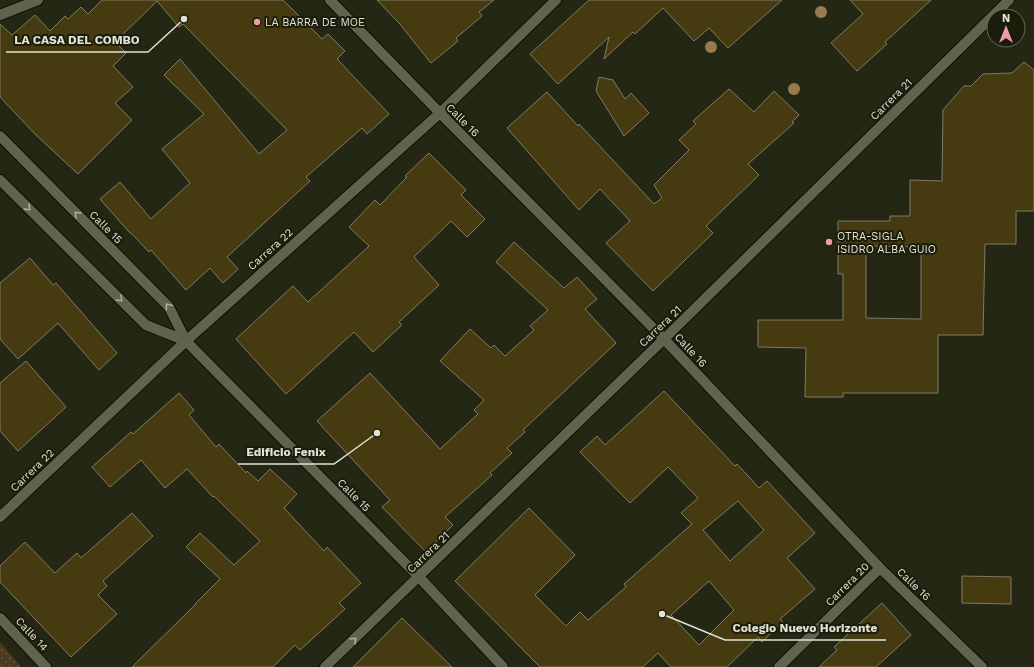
<svg xmlns="http://www.w3.org/2000/svg" width="1034" height="667" viewBox="0 0 1034 667" font-family="'Work Sans',sans-serif">
  <defs>
    <pattern id="park-dots" width="8" height="8" patternUnits="userSpaceOnUse"><rect width="8" height="8" fill="#4d391f"/><path d="M2 2h.1M6 6h.1" fill="none" stroke="#66563f" stroke-width="1.8" stroke-linecap="round"/></pattern>
  </defs>
  <rect width="100%" height="100%" fill="#242713"/>
  <path fill="url(#park-dots)" d="M0,642l21,25h-21z"/>
  <path fill="#463a10" stroke="#817b64" fill-rule="evenodd" d="M102,0h181l39,39 6,-5 17,17 -8,8 52,55 -22,20 -5,-6 -56,49 4,4 -83,76 11,12 -15,14 -13,-15 -24,22 -35,-40 -2,2 -18,-19h-1l-30,-34 20,-17 31,37 39,-36 -28,-34 42,-35 -40,-39 16,-16 79,95 28,-24 -104,-106 -4,3 -22,-26 -42,41 11,11 -13,13 20,21 -18,16 17,17 -54,54 -43,-40 -35,-37v-73l12,11 23,-20 15,16 15,-15 3,3 13,-12 7,7z
    M377,0h117l-15,12 3,4 -26,22 2,3 -27,22 -32,-40z
    M589,0h193l-54,48 -19,-20 -15,13 -31,-33 -28,26 -2,-2 -29,27 5,-22 -51,47 -28,-30z
    M850,0h81l-46,42 2,2 -30,27 -26,-28 32,-29z
    M1024,62l10,8v141h-18v33h-31l-2,91h-45v58h-95v4h-38l1,-49 -48,-1v-27h85v-46h-5v-53h52v-5h20v-36l32,1 1,-71 21,-24h7l12,-12 29,-1zM866,246l55,1v72l-55,-1z
    M599,77l14,3 12,19 6,-6 18,20 -25,23 -28,-45z
    M729,89l25,23 20,-21 25,24 -7,7 2,1 -46,41 11,11 -53,51 7,7 -60,58 -47,-48 24,-22 -30,-32 -21,21 -72,-82 40,-36 31,34 1,-2 75,80 8,-6 -8,-13 35,-35 -10,-10 17,-16 -3,-3z
    M429,153l37,37 -5,5 24,24 -18,18 -16,-16 -37,36 25,28 -40,37 3,3 -29,27 -19,-20 -68,62 -50,-55 57,-53 15,16 61,-56 -20,-19 26,-27 5,5 27,-28 -2,-1z
    M514,242l50,46 13,-11 20,22 -12,10 31,34 -93,87 2,2 -18,16 5,5 -22,20 2,2 -47,42 8,8 -27,27 -44,-45 8,-7 -73,-79 53,-48 70,76 38,-35 -4,-4 10,-10 -44,-39 30,-32 21,19 3,-3 11,11 29,-26 -4,-4 18,-16 -52,-48z
    M30,258l23,27 3,-2 61,70 -18,17 -41,-47 -40,36 -18,-20v-56z
    M26,361l40,46 -48,44 -18,-20v-48z
    M664,391l71,75 2,-2 22,24 8,-7 48,52 -28,25 28,31 -35,30 3,3 -21,20 -4,-5 -31,30h-56l-13,-14 -15,14h-103l-85,-86 74,-73 46,47 -40,40 31,31 14,-14 8,8 38,-33 -2,-3 68,-60 -11,-11 17,-15 -30,-31 -38,36 -50,-51 17,-16 8,9zM738,501l26,29 -34,31 -27,-31zM709,581l25,29 -35,35 -28,-30z
    M179,393l15,17 -5,5 27,32 3,-3 27,29 1,-2 11,10 12,-12 27,25 -13,14 40,43 3,-4 34,36 -22,20 6,6 -45,41 -5,-5 -22,22h-141l63,-62v-1l25,-25 -34,-32 14,-14 34,32 26,-24 -46,-45 -1,1 -26,-28 -22,19 -24,-28 -31,27 -18,-20 39,-35 2,2z
    M132,513l21,23 -50,45 4,5 -9,9 19,19 -46,43 -71,-75v-16l25,-24 30,31 22,-20 4,5z
    M962,576l49,1v27l-49,-1z
    M882,603l29,32 -35,32h-57l18,-17 -3,-3z
    M402,618l50,49h-99z"/>
  <g fill="none" stroke-linecap="round" stroke-linejoin="round">
    <g stroke="#0e1001" stroke-width="12">
      <path id="minor" d="M330,0l110,113 224,226 216,229 102,99
        M0,15l38,-15
        M0,136l169,171 17,34 233,236 84,90
        M0,180l146,145 40,16
        M0,517l186,-176 254,-228 116,-113
        M0,618l46,49
        M325,667l339,-328 345,-339
        M779,667l101,-99"/>
    </g>
    <use href="#minor" stroke="#60634d" stroke-width="10"/>
  </g>
  <g fill="#987b4d">
    <circle cx="821" cy="12" r="6"/>
    <circle cx="711" cy="47" r="6"/>
    <circle cx="794" cy="89" r="6"/>
  </g>
  <defs><path id="oneway-chevron" d="M-2-3.5L2.5 0L-2 3.5" fill="none" stroke-width="1.6" stroke-linecap="round" stroke-linejoin="round"/></defs>
  <g stroke="#adb09f">
    <use href="#oneway-chevron" transform="translate(28 208) rotate(45)"/>
    <use href="#oneway-chevron" transform="translate(77 214) rotate(-135)"/>
    <use href="#oneway-chevron" transform="translate(120 299) rotate(45)"/>
    <use href="#oneway-chevron" transform="translate(168 306) rotate(-127)"/>
    <use href="#oneway-chevron" transform="translate(354 640) rotate(-44)"/>
  </g>
  <g fill="#f39aaa" stroke="#1b1d0a" stroke-width="1.5">
    <circle cx="257" cy="22" r="4"/>
    <circle cx="829" cy="242" r="4"/>
  </g>
  <g text-anchor="middle" stroke-width="4" stroke-linejoin="round" paint-order="stroke">
    <g font-size="11" fill="#e0e3d6" stroke="#1b1d0a" text-anchor="start">
      <text x="265" y="26">LA BARRA DE MOE</text>
      <text x="837" y="240">OTRA-SIGLA<tspan x="837" dy="13">ISIDRO ALBA GUIO</tspan></text>
    </g>
    <g font-size="11" fill="#e0e3d6" stroke="#1b1d0a">
      <text transform="translate(891 99) rotate(-45)" y="4">Carrera 21</text>
      <text transform="translate(463 120) rotate(45)" y="4">Calle 16</text>
      <text transform="translate(106 227) rotate(45)" y="4">Calle 15</text>
      <text transform="translate(270 249) rotate(-42)" y="4">Carrera 22</text>
      <text transform="translate(660 326) rotate(-44)" y="4">Carrera 21</text>
      <text transform="translate(691 350) rotate(47)" y="4">Calle 16</text>
      <text transform="translate(32 470) rotate(-44)" y="4">Carrera 22</text>
      <text transform="translate(354 495) rotate(45)" y="4">Calle 15</text>
      <text transform="translate(428 552) rotate(-44)" y="4">Carrera 21</text>
      <text transform="translate(847 584) rotate(-45)" y="4">Carrera 20</text>
      <text transform="translate(914 584) rotate(44)" y="4">Calle 16</text>
      <text transform="translate(32 634) rotate(47)" y="4">Calle 14</text>
    </g>
  </g>
  <path fill="none" stroke="#e0e3d6" stroke-width="1.5" d="M184 19L148 52H6M377 433L334 464H238M662 614L725 640H886"/>
  <g fill="#e0e3d6" stroke="#1b1d0a" stroke-width="1.5">
    <circle cx="184" cy="19" r="4"/>
    <circle cx="377" cy="433" r="4"/>
    <circle cx="662" cy="614" r="4"/>
  </g>
  <g font-size="12" text-anchor="middle" font-weight="bold" fill="#e0e3d6" stroke="#1b1d0a" stroke-width="4" stroke-linejoin="round" paint-order="stroke">
    <text x="77" y="44">LA CASA DEL COMBO</text>
    <text x="286" y="456">Edificio Fenix</text>
    <text x="805" y="632">Colegio Nuevo Horizonte</text>
  </g>
  <g transform="translate(1006 28)"><circle r="19" fill="#1b1d0a" stroke="#6a6c5c"/>
  <path d="M0-3L7 15L0 10L-7 15Z" fill="#f39aaa"/>
  <text y="-6" font-size="11" font-weight="bold" text-anchor="middle" fill="#e0e3d6">N</text>
  </g>
</svg>
